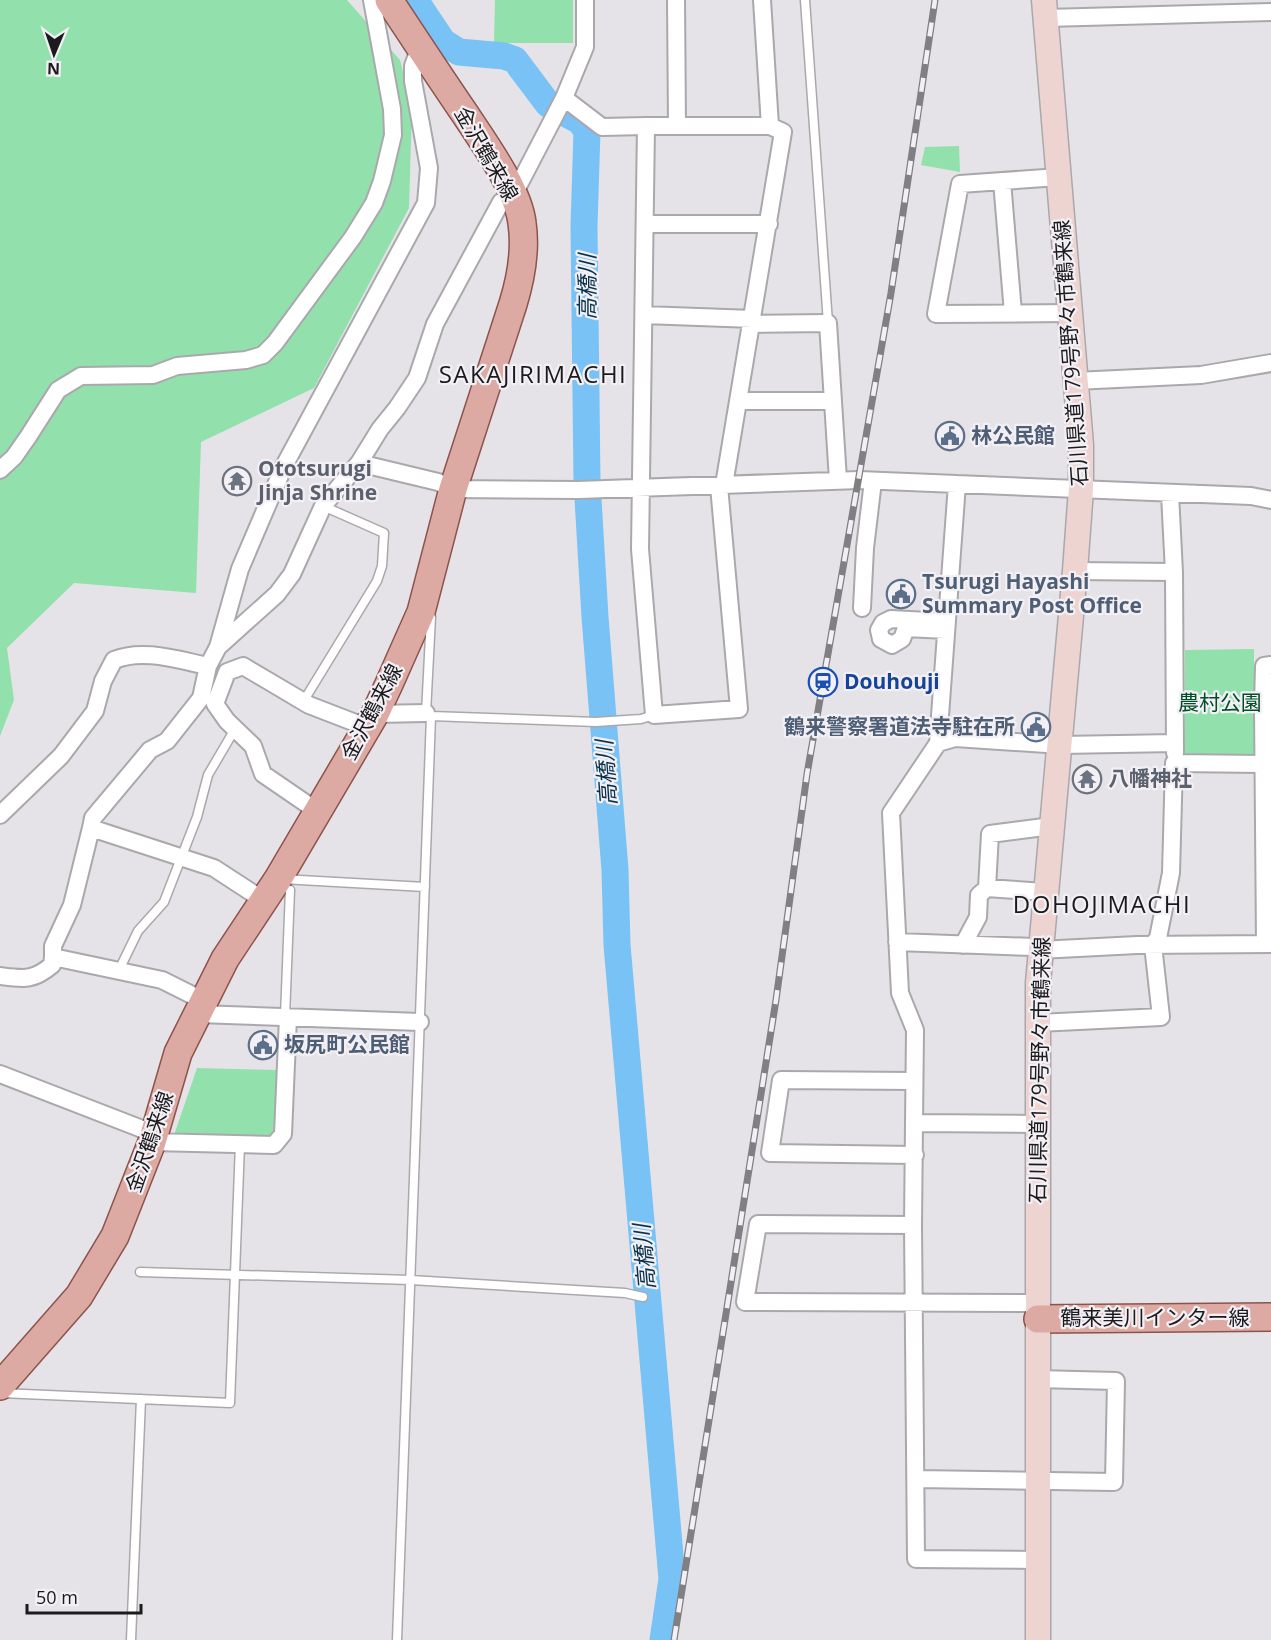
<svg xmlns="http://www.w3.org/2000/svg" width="1271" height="1640" viewBox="0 0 1271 1640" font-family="'Open Sans','Noto Sans JP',sans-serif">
  <rect width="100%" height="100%" fill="#e5e3e8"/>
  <path fill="#92e1ac" d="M0,0h347l53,60 12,47 -3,101 -95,180 -113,54 -5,151 -122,-10 -67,65 7,52 -14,36z
    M495,0h78v43h-79z
    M959,146l1,26 -39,-7 4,-18z
    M1254,649v108h-69v-107z
    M197,1068l82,2 -2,61 -7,8 -96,-4z"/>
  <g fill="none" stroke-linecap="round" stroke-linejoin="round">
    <path stroke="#79c2f5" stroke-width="27" d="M415,0l28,42 16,10 45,4 11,4 33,44 32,17 7,10 -3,95 3,256 8,135 20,253 2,75 55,634 -9,61"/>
    <g stroke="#aaa8ad" stroke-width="11">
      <path id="lane" d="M805,0l23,323
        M303,702l74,-121 5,-15 2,-33 -61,-27
        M431,716l165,6 45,-3 13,-4
        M282,879l143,8
        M119,970l19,-39 26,-29 33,-85 11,-42 27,-46
        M285,1016l5,-126
        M140,1272l271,8 214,13 18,4
        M1,1393l229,10 10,-259
        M131,1640l10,-241
        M397,1640l34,-924 -5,-3 5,-96 -2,-1"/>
    </g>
    <g stroke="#aaa8ad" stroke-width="20">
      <path id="street" d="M676,0l1,126
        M762,0l8,126
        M1046,18l225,-6
        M564,98l38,29 44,-1
        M1059,177l-99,7 -24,130 134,-1
        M1002,181l11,132
        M646,224h123
        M644,315l109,4
        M752,324l76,-1 10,157
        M1075,381l126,-6 70,-12
        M739,401h94
        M359,463l79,19 15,7 125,1 281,-10 392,16 20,4
        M0,470l14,-13 14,-20 30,-47 23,-14 72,-1 24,-9 69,-6 17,-5 12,-12 78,-106 21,-34 8,-22 11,-46 -1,-26 -20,-109
        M719,486l20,223 -85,6 -14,-166 6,-423h124l13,6 -59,353
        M1170,494l4,78 1,181
        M1075,571l99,1
        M862,608l3,-60 8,-67
        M946,630l-40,-2 -4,11 -10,6 -11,-6 -2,-9 4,-7 8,-4 56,3
        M218,647l59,-53 15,-20 31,-68 36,-43 21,-34 17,-21 20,-30 18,-54 66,-122 12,-6 51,-98 21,-51v-47
        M1263,706l1,-40 7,-1
        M375,714l51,-1
        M938,743l19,-259
        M317,811l-54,-37 -10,-28 -26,-25 -12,-17 12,-32 16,-6 66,39 57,22
        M0,815l61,-59 34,-45 8,-30 11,-21c29,-12 64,0 94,6l10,-19 22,-78 44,-103 142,-263 3,-35 -16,-87v-15l7,-19
        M91,828l2,-10 57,-68 17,-9 34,-43 7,-32
        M987,888l58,4
        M897,942l136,5 6,3 98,-5 134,-1
        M1265,944l-2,-238h8
        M963,945l15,-28 1,-22 8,-7 3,-54 62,-8
        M53,957v-11l19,-41 19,-77 123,40 49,32
        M0,976c24,3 33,5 52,-11l1,-8 109,23 42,21
        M198,1014l222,8
        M1038,1023l123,-6 -8,-72 5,-7 13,-65 3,-110 89,1
        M0,1074l155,60
        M914,1081l-133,-1 -11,73 145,2
        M914,1123l-1,102 3,334 121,1
        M1038,1124l-124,-1 1,-93 -15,-37 -9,-180 47,-70 17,-5 106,7 114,-2
        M152,1142l122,3 9,-11 5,-117
        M913,1225l-155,-1 -13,78 293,1
        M916,1479l198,3 2,-101 -79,-2"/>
    </g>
    <g stroke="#aaa8ad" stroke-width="27">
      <path id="secondary" d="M1038,1640v-657l37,-412 6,-82v-44l-37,-445"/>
    </g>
    <g stroke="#8b534c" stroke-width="30">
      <path id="primary" d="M1038,1319l233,-2
        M0,1386l79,-90 36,-60 37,-94 26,-89 47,-94 53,-80 97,-165 14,-30 32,-72 32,-123 60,-185c8,-26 13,-54 9,-81 -4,-34 -38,-80 -57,-109 -26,-38 -51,-76 -76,-114"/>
    </g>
    <use href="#lane" stroke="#fff" stroke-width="8"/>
    <use href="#street" stroke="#fff" stroke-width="16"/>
    <use href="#secondary" stroke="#eed4d1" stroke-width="24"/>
    <use href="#primary" stroke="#ddaaa3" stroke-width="27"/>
    <g stroke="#807f82" stroke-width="7">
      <path id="rail" d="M674,1640l102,-640 31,-226 84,-481 44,-293"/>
    </g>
    <use href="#rail" stroke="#f3f0f5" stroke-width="4.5" stroke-dasharray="14" stroke-linecap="butt"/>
  </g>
  <defs>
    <g id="civic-ring" transform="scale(1.5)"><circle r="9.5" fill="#f3f0f5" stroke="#5c6f8a" stroke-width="1.5"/><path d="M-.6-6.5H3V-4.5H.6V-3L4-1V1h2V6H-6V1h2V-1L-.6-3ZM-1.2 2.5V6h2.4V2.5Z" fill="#5c6f8a"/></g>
    <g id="temple-ring" transform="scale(1.5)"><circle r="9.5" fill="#f3f0f5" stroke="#6b7280" stroke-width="1.5"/><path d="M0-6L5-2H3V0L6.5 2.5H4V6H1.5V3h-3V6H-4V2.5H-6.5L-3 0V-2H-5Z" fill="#6b7280"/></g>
    <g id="station-ring" transform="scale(1.5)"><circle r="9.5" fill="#f3f0f5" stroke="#1a4fb4" stroke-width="1.5"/><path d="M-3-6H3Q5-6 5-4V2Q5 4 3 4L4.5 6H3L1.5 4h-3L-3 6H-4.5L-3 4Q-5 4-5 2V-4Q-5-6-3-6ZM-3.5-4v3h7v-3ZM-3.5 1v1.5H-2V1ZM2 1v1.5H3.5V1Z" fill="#1a4fb4"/></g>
  </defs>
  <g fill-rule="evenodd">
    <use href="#civic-ring" x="950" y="436"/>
    <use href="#temple-ring" x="237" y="481"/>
    <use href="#civic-ring" x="901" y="594"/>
    <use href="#station-ring" x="823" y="682"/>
    <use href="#civic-ring" x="1036" y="727"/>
    <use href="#temple-ring" x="1087" y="779"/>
    <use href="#civic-ring" x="263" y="1045"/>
  </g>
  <g text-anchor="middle" stroke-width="4.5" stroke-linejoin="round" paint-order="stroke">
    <g font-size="21" fill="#1b1a1c" stroke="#f3f0f5">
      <text transform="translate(486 154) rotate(60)" y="7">金沢鶴来線</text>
      <text transform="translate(1071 353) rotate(-94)" y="7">石川県道179号野々市鶴来線</text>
      <text transform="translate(372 712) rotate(-62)" y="7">金沢鶴来線</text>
      <text transform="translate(1040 1070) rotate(-89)" y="7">石川県道179号野々市鶴来線</text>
      <text transform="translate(150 1142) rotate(-71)" y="7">金沢鶴来線</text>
      <text x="1155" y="1325">鶴来美川インター線</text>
    </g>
    <g font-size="21" font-weight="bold" fill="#4e5e75" stroke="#f3f0f5" text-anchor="start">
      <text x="971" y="443">林公民館</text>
      <text x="922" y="589">Tsurugi Hayashi<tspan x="922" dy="24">Summary Post Office</tspan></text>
      <text x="1015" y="734" text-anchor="end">鶴来警察署道法寺駐在所</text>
      <text x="284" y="1052">坂尻町公民館</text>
    </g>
    <g font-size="21" font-weight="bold" fill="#5b616d" stroke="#f3f0f5" text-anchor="start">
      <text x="258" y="476">Ototsurugi<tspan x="258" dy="24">Jinja Shrine</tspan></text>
      <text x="1108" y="786">八幡神社</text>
    </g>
    <g font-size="21" font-weight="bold" fill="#164399" stroke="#f3f0f5" text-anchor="start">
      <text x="844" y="689">Douhouji</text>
    </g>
    <g font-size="21" fill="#004e27" stroke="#f3f0f5">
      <text x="1220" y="710">農村公園</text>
    </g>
    <g font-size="22" font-style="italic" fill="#07314a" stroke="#f3f0f5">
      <text transform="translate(587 287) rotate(-90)" y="8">高橋川</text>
      <text transform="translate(606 773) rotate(-94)" y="8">高橋川</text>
      <text transform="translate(644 1257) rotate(-95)" y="8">高橋川</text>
    </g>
    <g font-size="24" letter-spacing="1.5" fill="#1b1a1c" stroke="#f3f0f5">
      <text x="533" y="383">SAKAJIRIMACHI</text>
      <text x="1102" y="913">DOHOJIMACHI</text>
    </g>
  </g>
  <g transform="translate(54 54) rotate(182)" stroke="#f3f0f5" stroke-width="4.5" paint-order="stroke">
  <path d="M0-4.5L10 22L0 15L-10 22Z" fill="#1b1a1c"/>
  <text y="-9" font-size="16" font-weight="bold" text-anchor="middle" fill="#1b1a1c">N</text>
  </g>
  <path d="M27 1604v9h114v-9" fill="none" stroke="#1b1a1c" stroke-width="3"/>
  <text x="36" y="1604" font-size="18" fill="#1b1a1c" stroke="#f3f0f5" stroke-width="4.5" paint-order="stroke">50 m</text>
</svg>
